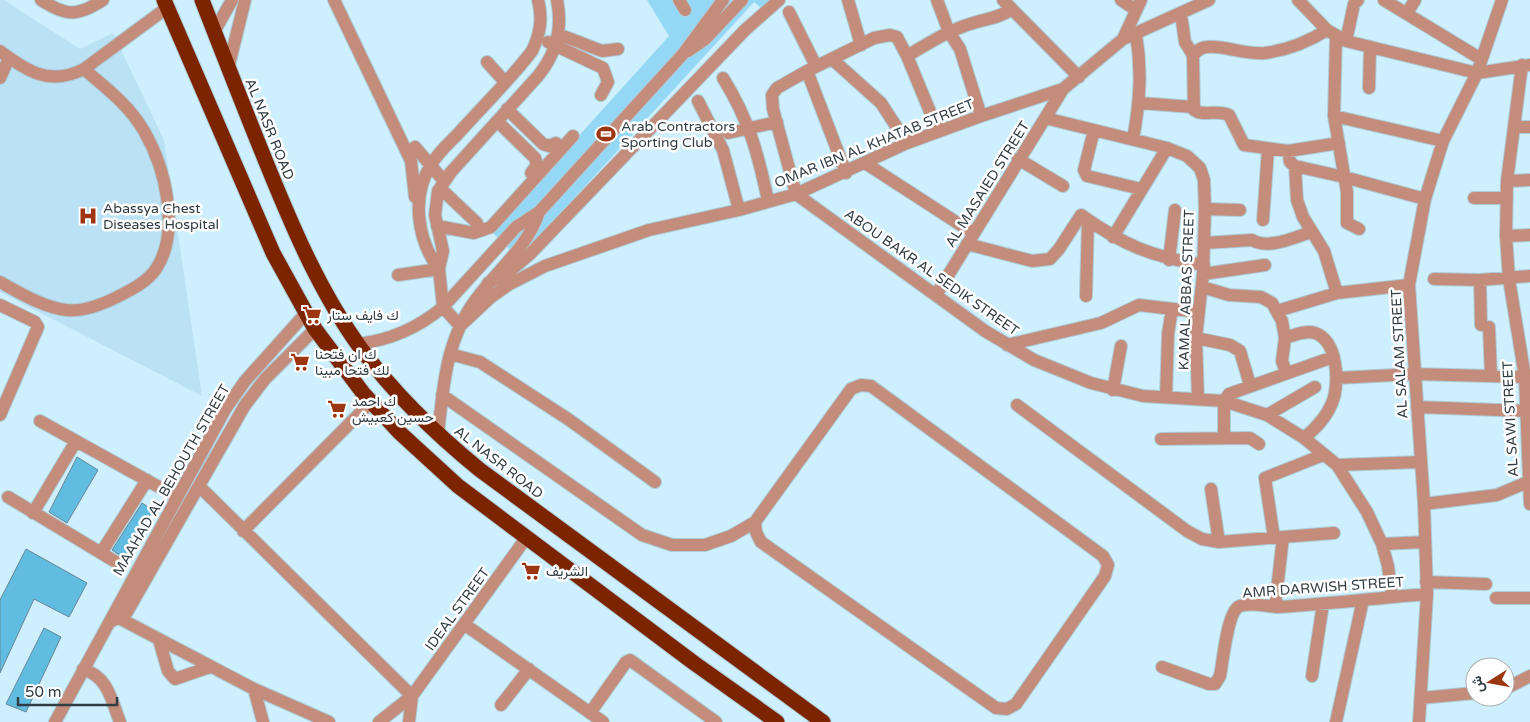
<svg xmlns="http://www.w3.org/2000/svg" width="1530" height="722" viewBox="0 0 1530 722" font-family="'Varela Round',Vazirmatn,sans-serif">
  <rect width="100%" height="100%" fill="#ceeffe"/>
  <path fill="#bae2f4" d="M0,0h4l76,49 33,-16 51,107 38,256 -202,-104z"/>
  <path fill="#94d8f5" d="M647,0h125l-9,10 -9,-8 -235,256 -27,-26 177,-196z"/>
  <path fill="#60bce1" stroke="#688693" d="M77,457l21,13 -31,53 -18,-11z
    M142,503l11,7 -29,48 -12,-8z
    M26,549l61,34 -18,34 -35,-18 -34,74v-73z
    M44,628l17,9 -35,75 -20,-8z"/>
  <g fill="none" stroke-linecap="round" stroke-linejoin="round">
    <g stroke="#aecbd8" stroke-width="14">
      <path id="minor" d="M41,0c25,16 36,17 62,0
        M334,0l77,161 4,36
        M557,0c6,29 -1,54 -19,76l-87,96 -13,19 -3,24 8,36 -4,18 4,38 17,19 31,-29 17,-12 37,-19 104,-36 90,-20 57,-16 111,-51 74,-27 82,-27 60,-50 86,-39
        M679,0l6,10
        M848,0l13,45
        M937,0l12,32 11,17 21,67
        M1003,0l76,77
        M1121,0l15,10
        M1298,0l29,30 19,11 131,32 53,-8
        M1384,0l97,59
        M789,12l27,54
        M1407,13l8,-13
        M1181,14l4,28 8,13
        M214,32l18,-32
        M558,34l44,17 16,-2
        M1336,36l-2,80 13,76v31l12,6
        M1123,39l18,-39
        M1346,41l8,-37 4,-4
        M548,42l55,26 5,14 -7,13
        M0,51c28,21 50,35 84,18l84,-62
        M688,51l17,-12 37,-39
        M1193,55l1,55c10,7 24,-1 35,5l15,30 44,6 51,-8
        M1193,55c4,-4 8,-8 14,-8 17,-2 38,8 58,6 23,-3 43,-11 62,-23
        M907,56c20,-12 39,-24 60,-31 16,-6 31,-6 45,-16
        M832,59l49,44 26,40
        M487,62l18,20
        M1522,65l-15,116 -1,55 3,43 16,98 5,127
        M228,69l17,-69
        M807,71l39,102
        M0,78l9,-20
        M723,78c26,42 35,75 45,123
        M1369,88l1,-41
        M698,101l25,49 16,60
        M1140,103l53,4
        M507,109l36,35 6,2 7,-3
        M1334,116l109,25
        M1045,118l122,30 20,8 13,12 4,12 1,29 -2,65 -7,64 2,61
        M497,121l38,37 2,7 -6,8
        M1514,127h16
        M1094,130l-10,40 3,6 54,13
        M938,131l-31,-75 -10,-19 -7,-2 -16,3 -67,33 -30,17 -5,7 1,14 23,85 189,137 49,29 57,23 52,13 81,5 43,14 37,23 33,27 30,47 15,32 6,22 4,31
        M728,133l49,-11
        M1133,139c7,-37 9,-69 3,-105
        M415,147l29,34
        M1288,151l2,11 5,4 49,11 81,22
        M1018,159l45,27
        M865,163l108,70
        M1295,166l2,34 6,17 21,34 13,42
        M1507,181l23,-1
        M440,188l37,35
        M1474,198h33
        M1205,209l35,1
        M1263,220l5,-71
        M437,226l37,7 17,-6 82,-91
        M1506,236l24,-1
        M1113,237l54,-89
        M1204,243l48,-3c17,10 42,-3 60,-8
        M967,244l65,17 18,-2 9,-10 22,-34c42,30 71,42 123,50
        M1169,260l6,-50
        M439,269c-22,-29 -28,-73 -8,-104 6,-11 16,-20 25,-29 25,-28 53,-55 76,-85 8,-17 11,-32 6,-51
        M1203,274l62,-9
        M398,275l41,-6
        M1434,279l46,1 50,-4
        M1480,280l1,45
        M0,282c20,11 43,25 66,28 16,2 37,-6 51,-13 14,-7 30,-15 39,-28 25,-38 9,-102 -12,-138 -15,-26 -38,-43 -60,-62
        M488,283l21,-11 21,-18 215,-224 34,-30
        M1202,287l27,8 32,2 11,6 10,18 3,17 -3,23 4,11
        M936,295l127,-206
        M1086,296l2,-76
        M0,305l35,17 3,5 -38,88
        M1277,311l60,-18 72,-8
        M1489,327l2,49
        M1196,338l34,7 10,6 10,34
        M1285,338c10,-3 20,-8 30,-5 23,8 25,51 17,70 -6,15 -16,25 -28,35
        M358,344c33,-4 60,-16 85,-37l73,-80 23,-15 144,-158 40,-54
        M1007,345l94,-22 38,-18 60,7
        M450,354l30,8 88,57 87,63
        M1337,378l77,-4 111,3
        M1113,390l8,-44
        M442,395l200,140 30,10h33l26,-9 24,-14 96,-133 10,-4 10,1 232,170 5,9 -3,11 -89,128 -9,5 -11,-1 -235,-166 -5,-10 -1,-10
        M1166,397l2,-63 4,-25
        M1017,405l170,126 15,8 17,3 115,-9
        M1417,407l110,4
        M1267,415l48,-28
        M40,421l137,76
        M438,435c5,-48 8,-97 39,-137 21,-29 51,-51 62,-86
        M1224,438v-37l5,-7 104,-37
        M1161,439l89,-1 9,6
        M1337,465l84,-3
        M199,486l213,210
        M1211,489l8,53
        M8,497l108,65
        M1424,504l73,-9 33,-14
        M33,513l43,-72
        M243,531l128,-129
        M1274,538l-9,-60 58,-23
        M1382,544l43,-2
        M101,553l46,-73
        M1426,582l60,2
        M1496,598h34
        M1275,607l8,-70
        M115,616l139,73 75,33
        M110,622l17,-10 118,-207 20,-26 50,-50
        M464,624l139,98
        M159,640l9,31 7,8 35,-12
        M1162,667l47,17h6l5,-8c3,-15 7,-61 18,-69 10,-6 30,0 41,0 50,-3 99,-9 148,-13
        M83,669c25,8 28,30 37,53
        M1312,676l11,-72
        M254,689l9,33
        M1505,689l25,-13
        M1421,698l54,-5
        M501,705l28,-36
        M590,713l36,-51 4,-2 86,62
        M55,722l171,-314 19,-27 61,-68
        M379,722l33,-26 114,-158
        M409,722l3,-26
        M1336,722l27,-122
        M1419,722l8,-128 -3,-90 -15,-219 16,-86 18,-58 34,-68 25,-73"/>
    </g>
    <g stroke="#aecbd8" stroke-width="17">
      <path id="highway" d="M164,0l109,253 42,76 48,64 36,39 59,54 236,177 83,59
        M202,0c21,54 42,108 64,162 26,64 54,131 96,188 34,46 74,84 118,120l343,252"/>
    </g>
    <use href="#minor" stroke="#c48c7a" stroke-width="12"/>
    <use href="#highway" stroke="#7c2300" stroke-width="15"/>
  </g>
  <defs>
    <g id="stadium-bare" transform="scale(1.5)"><path d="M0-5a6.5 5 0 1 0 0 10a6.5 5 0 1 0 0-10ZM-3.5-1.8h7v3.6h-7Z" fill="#9c3610" stroke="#fff" stroke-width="2.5" paint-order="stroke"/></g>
    <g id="hospital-bare" transform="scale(1.5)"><path d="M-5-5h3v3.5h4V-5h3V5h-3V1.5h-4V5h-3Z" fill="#9c3610" stroke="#fff" stroke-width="2.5" paint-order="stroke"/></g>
    <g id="supermarket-bare" transform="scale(1.5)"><path d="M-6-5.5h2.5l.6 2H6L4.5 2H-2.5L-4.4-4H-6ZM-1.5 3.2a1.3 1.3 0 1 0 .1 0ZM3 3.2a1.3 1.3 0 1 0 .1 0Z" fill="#9c3610" stroke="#fff" stroke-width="2.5" paint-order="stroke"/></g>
  </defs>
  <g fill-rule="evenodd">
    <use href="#stadium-bare" x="606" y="134"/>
    <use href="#hospital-bare" x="88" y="216"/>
    <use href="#supermarket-bare" x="312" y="315"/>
    <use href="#supermarket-bare" x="300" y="362"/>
    <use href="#supermarket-bare" x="337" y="409"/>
    <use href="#supermarket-bare" x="531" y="571"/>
  </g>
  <g text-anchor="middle" stroke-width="5" stroke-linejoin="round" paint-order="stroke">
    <g font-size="14" fill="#303d42" stroke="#fff" text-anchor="start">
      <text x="621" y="131">Arab Contractors<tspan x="621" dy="16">Sporting Club</tspan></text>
      <text x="103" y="213">Abassya Chest<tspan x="103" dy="16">Diseases Hospital</tspan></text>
      <text x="327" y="320">ك فايف ستار</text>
      <text x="315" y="359">ك ان فتحنا<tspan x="315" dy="16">لك فتحا مبينا</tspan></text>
      <text x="352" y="406">ك احمد<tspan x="352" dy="16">حسين كعبيش</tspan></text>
      <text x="546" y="576">الشريف</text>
    </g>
    <g font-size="14" fill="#303d42" stroke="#fff">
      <text transform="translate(270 129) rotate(68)" y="5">AL NASR ROAD</text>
      <text transform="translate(874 143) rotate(-22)" y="5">OMAR IBN AL KHATAB STREET</text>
      <text transform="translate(987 184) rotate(-58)" y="5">AL MASAIED STREET</text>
      <text transform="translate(932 272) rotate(35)" y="5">ABOU BAKR AL SEDIK STREET</text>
      <text transform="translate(1186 290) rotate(-88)" y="5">KAMAL ABBAS STREET</text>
      <text transform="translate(1399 354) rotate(-93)" y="5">AL SALAM STREET</text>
      <text transform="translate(1510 419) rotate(-93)" y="5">AL SAWI STREET</text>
      <text transform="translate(499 462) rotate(38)" y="5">AL NASR ROAD</text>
      <text transform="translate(171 480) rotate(-60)" y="5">MAAHAD AL BEHOUTH STREET</text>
      <text transform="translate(1323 587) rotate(-4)" y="5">AMR DARWISH STREET</text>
      <text transform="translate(457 609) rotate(-54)" y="5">IDEAL STREET</text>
    </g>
  </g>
  <g transform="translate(1490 682) rotate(259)"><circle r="24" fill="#ffffff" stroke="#acb1b3"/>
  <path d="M0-4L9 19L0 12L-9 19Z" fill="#9c3610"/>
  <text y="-8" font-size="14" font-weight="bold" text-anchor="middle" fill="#303d42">ش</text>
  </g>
  <path d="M18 697v8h99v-8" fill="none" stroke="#303d42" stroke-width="2.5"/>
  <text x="25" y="697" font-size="15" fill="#303d42" stroke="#ffffff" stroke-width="4" paint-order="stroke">50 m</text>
</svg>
